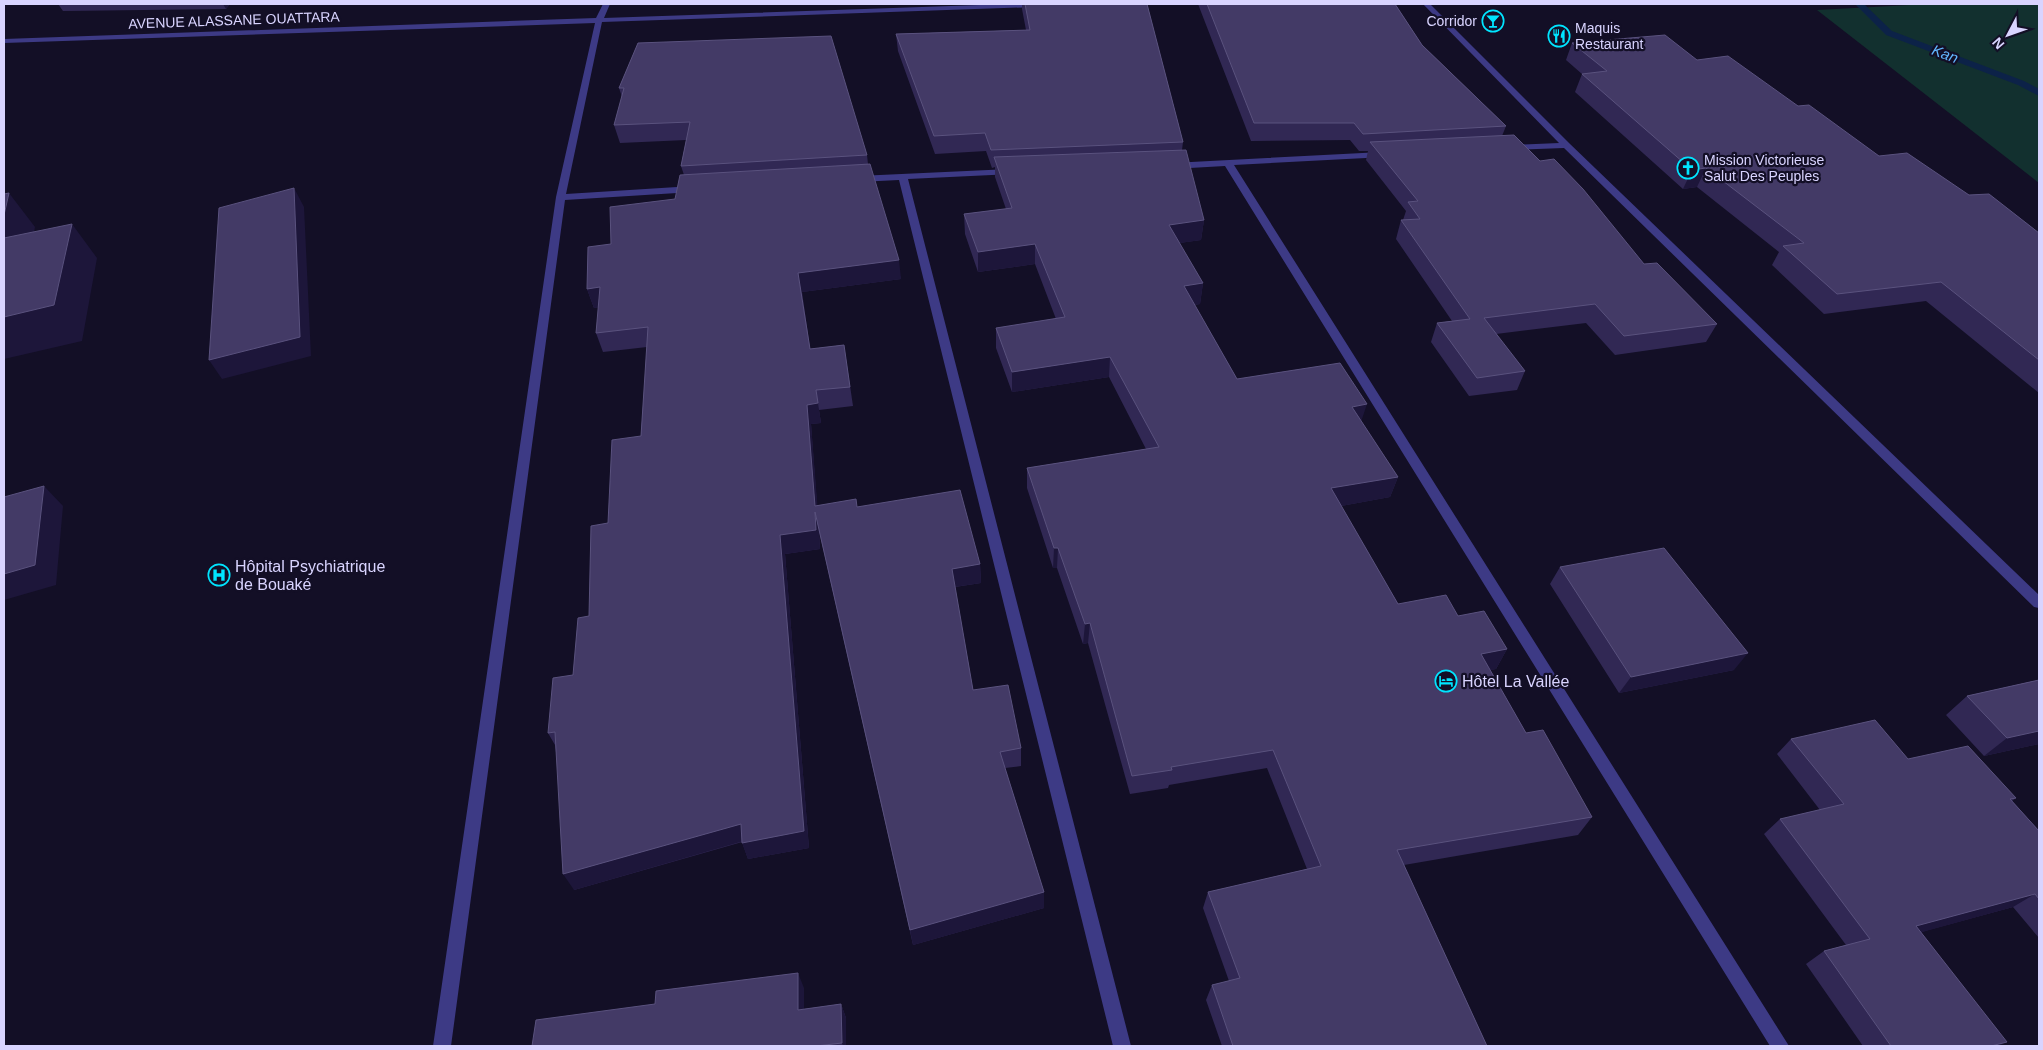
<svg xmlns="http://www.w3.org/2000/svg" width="2043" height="1050" viewBox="0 0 2043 1050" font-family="Arial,sans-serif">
  <rect width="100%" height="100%" fill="#130f26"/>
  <path fill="#12302f" d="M1929,4h110v179l-222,-173z"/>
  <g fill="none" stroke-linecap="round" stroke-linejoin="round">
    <path fill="#0c2248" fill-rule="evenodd" d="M1855,4h9l28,27 132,50 15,8v7l-21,-11 -132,-50z"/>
    <path fill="#3d3a85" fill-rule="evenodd" d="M603,4h7l-6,14 405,-14h59l-4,2 -462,16 -36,172 127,-8 5,3 -5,3 -128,8 -114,846h-18l123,-849 39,-174 -591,20v-4l592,-21z
      M1423,4h7l139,139 470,452v13l-5,-1 -470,-459 -58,2v-4l3,-1 50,-2z
      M1382,152l3,1v4l-151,8 555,881h-19l-545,-880 -53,3 -4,-3 4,-3z
      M1010,169l3,1v4l-105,5 223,867h-18l-214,-866 -41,2 -5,-3 5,-3z"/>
  </g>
  <path fill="#312854" d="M58,4h172l-4,5 -163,2z
    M1022,4h125l36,138 -1,8 22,70 -3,20 -22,3 24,40 -3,21 -6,1 43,74 124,42 37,56 -8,20 -49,9 57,98 60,12 49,33 -11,20 -6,1 36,63 66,84 -14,18 -174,30 83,181h-265l-16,-46 6,-15 17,-4 -26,-73 5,-16 99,-23 -40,-101 -98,17 -1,3 -38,6 -42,-151 -5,1 -26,-76h-4l-26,-80v-20l119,-19 -37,-72 -97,15 -16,-44v-20l60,-9 -21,-55 -57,8 -13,-38 -1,-20 42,-5 -11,-32v-10l-3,1 -6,-17 -51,3 -37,-103 -2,-17 130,-4 -4,-21z
    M1198,4h197l27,41 84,81 -4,10 142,128 73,60 -11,18 -91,13 -29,-32 -90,11 29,37 -8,19 -48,6 -38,-54 6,-19 15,-2 -56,-82 5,-19h2l3,-9 -40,-51 2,-9h-9l-9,-11 -99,1z
    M638,43l229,112 1,9 33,115 -99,13 8,57 34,-4 9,61 -34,4 2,13 -10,1 6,81 40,2 123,57 1,19 -26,4 18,103 48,58v18l-16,2 39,124v16l-131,37 -94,-414 1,18 -35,5 24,294 -61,11 -6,-17 -168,48 -19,-145 -7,-12 25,-58 16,-59 19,-93 33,-87 6,-89 -44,5 -7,-19 3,-26 -5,1 -7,-19 24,-45 64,-45 9,-24 -3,-9 5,-26 -66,3 -6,-18 8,-28 -3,-9z
    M1572,43l125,17 101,46 81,50 90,39 70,38v160l-113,-92 -102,13 -52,-49 7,-13 -82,-65 -14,2 -108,-97 7,-18 -16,-14z
    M1560,567l174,103 -115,23 -69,-109z
    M2039,680v64l-55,12 -38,-41 21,-19z
    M1791,739l117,20 108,39 -4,3 27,30v107l-26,-31 -92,25 78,114h-136l-57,-82 18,-13 22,-6 -82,-111 16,-15 40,-9 -43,-56z
    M804,988v21l37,-5 5,14v28h-314z"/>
  <path fill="#1d163a" d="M223,4h7l-4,5z
    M1706,168l-9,19 -14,2 9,-19z
    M294,188l10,19 7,149 -89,23 -13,-19z
    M9,193l26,34 -9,47 -22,-28v-31z
    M1204,220l-3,20 -35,5 3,-20z
    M72,224l25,34 -15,83 -78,18v-42z
    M1035,244v20l-57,8v-20z
    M899,260l2,19 -99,13 11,76 -15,-95z
    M1203,283l-3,21 -19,2 3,-20z
    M600,287l7,19 -13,2 -7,-19z
    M1110,357l-1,20 -97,15v-20z
    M816,390l5,33 -10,1 8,101 -4,-19 -8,-101z
    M1367,404l-7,21 -8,-18z
    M1398,477l-8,20 -65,12 6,-21z
    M44,486l19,20 -7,79 -52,15v-26z
    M815,512l4,19 1,18 -35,5 24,294 -61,11 -6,-16 38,-308z
    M1054,548h4l-1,20h-4z
    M980,564l1,19 -27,4 -2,-18z
    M1090,623l-2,20 -5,1 2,-20z
    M1507,649l-11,20 -25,5 10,-20z
    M1748,653l-14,17 -115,23 12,-16z
    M2039,731v13l-55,12 23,-18z
    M741,824l6,16 -173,50 -11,-16z
    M1044,892v16l-131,37 -3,-15z
    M2035,894l-22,13 -116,32 19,-13z
    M798,973l6,15v36l-6,-14z
    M841,1004l5,14v28h-3l-1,-3z
    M2007,1042l-8,4h-8z"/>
  <path fill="#433a66" stroke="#5a527e" d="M1025,4h122l36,138 -192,8 -6,-17 -51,3 -38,-102 134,-4z
    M1207,4h188l27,41 84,81 -143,8 -9,-11h-100z
    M1665,35l32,25 31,-4 70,50 11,-1 70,51 28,-3 62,42 20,-1 50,39v127l-98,-78 -104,12 -54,-48 21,-3 -98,-75 -14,2 -110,-96 25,-3 -35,-28z
    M831,36l36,119 -186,11 9,-44 -76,3 10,-37h-5l19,-45z
    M1514,135l26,26 14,-2 29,30 61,75 13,-1 60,61 -93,12 -29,-32 -111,14 41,53 -48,7 -40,-55 33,-4 -69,-99 19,-1 -12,-17 10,-1 -48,-59z
    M1186,150l18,70 -35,5 34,58 -19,3 53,93 103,-16 27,41 -15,3 46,70 -67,11 67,116 48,-9 12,21 26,-5 23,38 -26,5 45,79 17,-3 49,87 -195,33 90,196h-254l-21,-61 28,-7 -32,-86 113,-26 -48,-116 -102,17 1,3 -40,6 -42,-153 -5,1 -27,-76h-4l-27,-80 132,-21 -49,-90 -98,15 -16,-44 69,-11 -30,-73 -57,8 -14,-38 48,-6 -18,-51z
    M870,164l29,96 -101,13 12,76 34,-4 6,42 -34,3 2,13 -11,2 8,101 41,-7 1,8 103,-17 20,74 -28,5 21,121 35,-5 13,63 -21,4 44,140 -134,38 -95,-418 1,18 -36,5 24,296 -62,12 -1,-19 -178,50 -8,-142 -7,1 5,-55 20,-3 5,-57 11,-2 2,-90 17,-3 4,-83 29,-4 7,-109 -52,6 4,-46 -13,2 1,-42 23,-3 -1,-37 65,-8 5,-24z
    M294,188l6,149 -91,23 10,-152z
    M9,193l-5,22v-21z
    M72,224l-18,81 -50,12v-79z
    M44,486l-9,79 -31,9v-77z
    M1664,548l84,105 -117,24 -71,-110z
    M2039,680v51l-32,7 -40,-42z
    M1875,720l33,39 60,-13 48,52 -6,1 29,32v68l-4,-5 -119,32 91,116 -16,4h-100l-67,-95 46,-12 -90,-120 64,-15 -53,-65z
    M798,973v37l43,-6 1,39 -26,3h-284l4,-26 119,-16 1,-13z"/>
  <defs>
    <g id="bar-ring" transform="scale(1.125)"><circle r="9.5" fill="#130f26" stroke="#00e5ff" stroke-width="1.5"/><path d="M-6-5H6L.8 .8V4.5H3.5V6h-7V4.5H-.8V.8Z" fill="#00e5ff"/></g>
    <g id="restaurant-ring" transform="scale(1.125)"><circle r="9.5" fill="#130f26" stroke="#00e5ff" stroke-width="1.5"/><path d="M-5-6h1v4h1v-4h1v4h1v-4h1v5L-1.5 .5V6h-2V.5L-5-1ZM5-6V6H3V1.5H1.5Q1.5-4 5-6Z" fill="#00e5ff"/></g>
    <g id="church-ring" transform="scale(1.125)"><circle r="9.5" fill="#130f26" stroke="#00e5ff" stroke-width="1.5"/><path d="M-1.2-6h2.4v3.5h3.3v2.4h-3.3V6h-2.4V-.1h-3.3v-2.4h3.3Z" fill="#00e5ff"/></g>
    <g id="hospital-ring" transform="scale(1.125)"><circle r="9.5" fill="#130f26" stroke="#00e5ff" stroke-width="1.5"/><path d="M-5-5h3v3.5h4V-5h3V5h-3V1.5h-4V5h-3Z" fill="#00e5ff"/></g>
    <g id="hotel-ring" transform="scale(1.125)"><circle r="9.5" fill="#130f26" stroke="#00e5ff" stroke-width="1.5"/><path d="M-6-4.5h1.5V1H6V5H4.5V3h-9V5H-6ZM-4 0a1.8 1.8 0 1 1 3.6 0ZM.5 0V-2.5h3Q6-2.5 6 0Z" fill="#00e5ff"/></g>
  </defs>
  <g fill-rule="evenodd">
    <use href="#bar-ring" x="1493" y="21"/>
    <use href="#restaurant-ring" x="1559" y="36"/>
    <use href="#church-ring" x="1688" y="168"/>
    <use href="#hospital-ring" x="219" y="575"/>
    <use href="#hotel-ring" x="1446" y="681"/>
  </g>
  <g text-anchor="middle" stroke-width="4.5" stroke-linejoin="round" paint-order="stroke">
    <g font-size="14" fill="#d9d4ff" stroke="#130f26">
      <text transform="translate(234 20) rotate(-2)" y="5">AVENUE ALASSANE OUATTARA</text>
    </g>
    <g font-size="14" fill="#d9d4ff" stroke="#130f26" text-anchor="start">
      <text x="1477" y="26" text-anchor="end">Corridor</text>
      <text x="1575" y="33">Maquis<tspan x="1575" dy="16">Restaurant</tspan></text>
      <text x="1704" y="165">Mission Victorieuse<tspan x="1704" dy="16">Salut Des Peuples</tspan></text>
    </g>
    <g font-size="15" font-style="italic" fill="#62b6ff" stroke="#130f26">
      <text transform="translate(1945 54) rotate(21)" y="5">Kan</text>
    </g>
    <g font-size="16" fill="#d9d4ff" stroke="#130f26" text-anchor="start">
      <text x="235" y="572">Hôpital Psychiatrique<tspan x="235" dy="18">de Bouaké</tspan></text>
      <text x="1462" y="687">Hôtel La Vallée</text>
    </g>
  </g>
  <rect width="2043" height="1050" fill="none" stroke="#d9d4ff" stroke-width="10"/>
  <g transform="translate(2008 35) rotate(229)" stroke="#130f26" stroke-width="4" paint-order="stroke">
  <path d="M0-4L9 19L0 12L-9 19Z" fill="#d9d4ff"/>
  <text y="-8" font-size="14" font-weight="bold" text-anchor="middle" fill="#d9d4ff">N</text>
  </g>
</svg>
